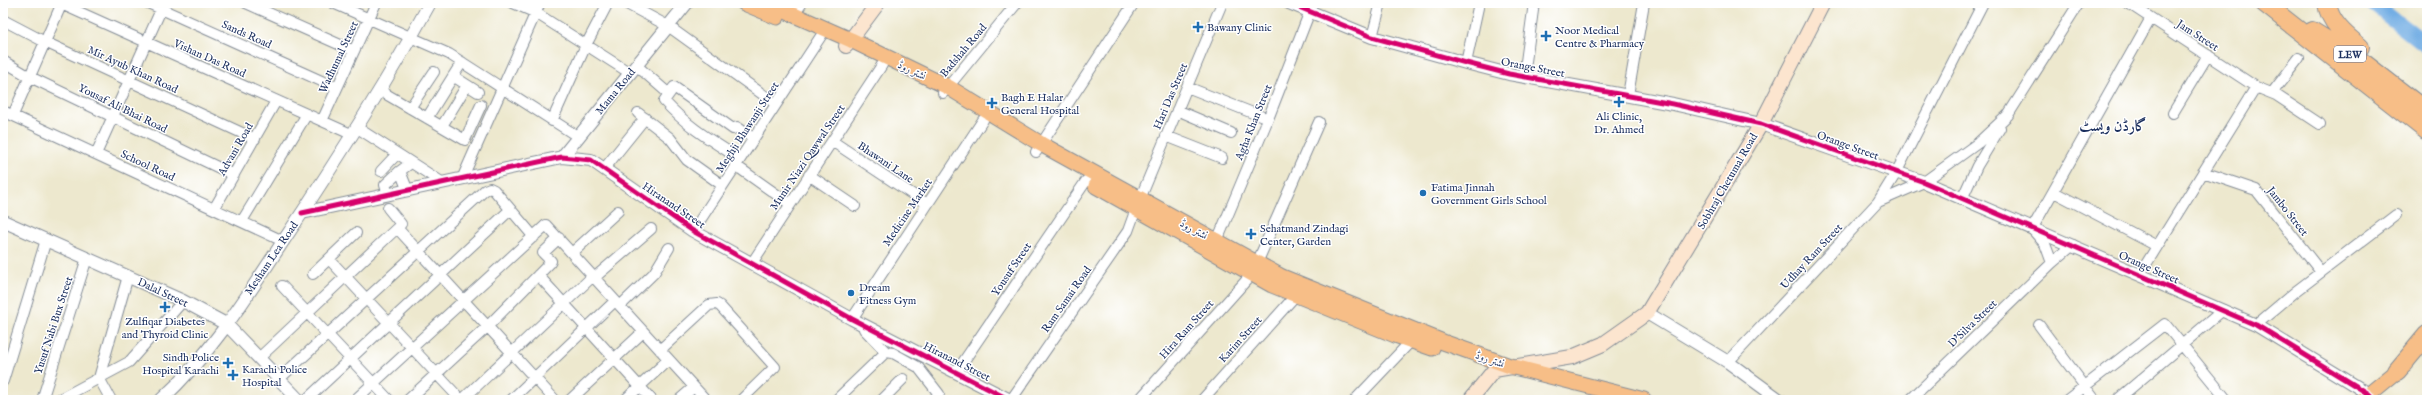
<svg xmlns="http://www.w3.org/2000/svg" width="2430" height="403" viewBox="0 0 2430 403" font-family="'IM FELL English',Amiri,serif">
  <rect width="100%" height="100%" fill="#fff"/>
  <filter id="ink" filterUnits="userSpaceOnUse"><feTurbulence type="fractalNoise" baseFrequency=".025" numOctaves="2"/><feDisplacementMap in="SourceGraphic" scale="8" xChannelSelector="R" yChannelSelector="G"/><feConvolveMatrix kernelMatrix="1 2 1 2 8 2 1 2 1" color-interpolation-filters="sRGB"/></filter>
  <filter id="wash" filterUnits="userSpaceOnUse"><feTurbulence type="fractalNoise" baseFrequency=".012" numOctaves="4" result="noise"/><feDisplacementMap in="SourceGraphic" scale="16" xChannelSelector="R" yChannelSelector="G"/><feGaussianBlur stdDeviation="0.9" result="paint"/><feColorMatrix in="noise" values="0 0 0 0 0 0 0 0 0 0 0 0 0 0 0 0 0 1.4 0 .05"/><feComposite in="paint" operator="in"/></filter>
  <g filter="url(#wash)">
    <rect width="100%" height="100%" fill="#ede8ce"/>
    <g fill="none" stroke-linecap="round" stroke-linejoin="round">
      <path stroke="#73aee4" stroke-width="16" d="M2372,3l55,43"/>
    </g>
  </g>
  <g filter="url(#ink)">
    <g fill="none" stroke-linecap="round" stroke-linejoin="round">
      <g stroke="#848c96" stroke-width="12">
        <path id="minor" d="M59,3l292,131
          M148,3l189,85
          M246,3l108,48
          M333,3l116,51 128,82
          M513,3l23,10 94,60
          M625,3l43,23 108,78
          M2128,3l128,84 20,8 44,29
          M794,15l8,-12
          M3,20l42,22 210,97
          M1372,37l9,-34
          M3,61l27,16 204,98
          M1466,63l13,-60
          M636,65l33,29 5,-7 59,42 4,-2 16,11
          M453,76l25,16
          M1524,76l10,-73
          M1187,87l81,32
          M379,90l86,50 16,-35
          M943,93l74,-90
          M2272,93l27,-35
          M669,94l-5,7c25,27 45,38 76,58
          M1628,95l16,-92
          M410,108l24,-36
          M1177,110l54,23
          M3,111l280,130
          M638,113l32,25 17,22 35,25
          M2173,113l35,-58
          M13,115l49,-112
          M427,118l35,-56
          M322,121l54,-118
          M552,121l34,-76 22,-42
          M442,126l25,-41
          M356,127l87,56
          M1166,136l56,22
          M832,141l95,63
          M1036,152l98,-149
          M96,154l68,-151
          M735,165l55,39
          M604,169l41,-51
          M381,171l16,-17
          M2203,172l53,18 65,82
          M809,175l46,31
          M462,179l78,-176
          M408,191l-8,-20 11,-8
          M2054,192l103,54
          M388,195l-3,-10 15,-14
          M1140,199l82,-196
          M1962,199l15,-33 23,-38
          M1878,202l18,-29 87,-170
          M388,208l13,16 -4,4 158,172
          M214,209l62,-108
          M242,221l65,-107
          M693,231l128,-195
          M1217,241l51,-122 42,-108
          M572,253l46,-42
          M329,259l132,141
          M752,263l130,-198
          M1257,263l62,-141
          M2052,263l-7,-19 -13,-15 119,-211
          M313,274l43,-41
          M2140,274l116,-187
          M538,275l114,125
          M594,278l57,-49
          M282,286l107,114
          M620,306l34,-33 15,-25
          M852,319l131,-199
          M2039,325l56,75
          M2256,325l39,-33 101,-77
          M864,329l22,23 7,1 25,14 21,27 -6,6
          M660,350l49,-45 8,-1 3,2 55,61 -34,33
          M259,358l138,-130
          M1728,362l150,-160 46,-20 54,-39 30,-28 71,-112
          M957,371l129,-190
          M279,379l206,-189 5,-2 4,2 40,47
          M3,381l43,-141
          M42,400l45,-142
          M58,400l71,-38 54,-61
          M111,400l-12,-22 29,-102
          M306,400l204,-190
          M355,400l191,-175 160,175
          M408,400l79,-73 63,-64 1,-2 -8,-8 16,-15
          M462,400l131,-124
          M511,400l104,-99
          M570,400l73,-68
          M625,400l43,-40
          M679,400l15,-13
          M836,400l50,-48
          M882,400l21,-21
          M982,400h3
          M1011,400l117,-169 8,-22
          M1139,400l113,-126
          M1202,400l94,-105
          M1355,400l56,-59
          M1910,400l142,-137 21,-18
          M2067,400l98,-76 62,76
          M2117,400l106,-90"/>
      </g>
      <g stroke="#848c96" stroke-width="14">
        <path id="tertiary" d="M1289,3l83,34 94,26 43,11 164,30 88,20 163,58 332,143 113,69
          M562,157l125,-154
          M302,213l260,-56 29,3 102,71 159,88 158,81
          M3,221l180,80 43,23 73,76
          M1647,313l81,49 52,38
          M161,400c49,-45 85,-102 121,-157 52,-78 103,-158 148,-240"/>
      </g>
      <g stroke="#848c96" stroke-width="16">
        <path id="secondary" d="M846,46l32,-43
          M1470,400l24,-30 78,-13 31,-13 44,-31 114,-189 62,-121"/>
      </g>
      <g stroke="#848c96" stroke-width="17">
        <path id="primary" d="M744,3l33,14
          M767,3l84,37 97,47 93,57 241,133 161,65 67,24 134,34
          M1096,186l176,99 123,50 37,13
          M2362,400l44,-36"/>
      </g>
      <g stroke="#848c96" stroke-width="20">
        <path id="motorway" d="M2264,3l163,128
          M2327,3c2,19 19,33 33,44
          M2312,31l53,33 62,48
          M2397,371l30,-36"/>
      </g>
      <use href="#minor" stroke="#fff" stroke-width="10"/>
      <use href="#tertiary" stroke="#fff" stroke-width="12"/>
      <use href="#secondary" stroke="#fce5cf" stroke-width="14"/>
      <use href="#primary" stroke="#f7be87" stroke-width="15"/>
      <use href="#motorway" stroke="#f7be87" stroke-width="18"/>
      <g stroke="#fff" stroke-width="8">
        <path id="cycleway" d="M1289,3l83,34 94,26 43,11 164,30 88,20 163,58 332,143 113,69 6,6
          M302,213l260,-56 29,3 102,71 159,88 158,81"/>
      </g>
      <use href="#cycleway" stroke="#d6006c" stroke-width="5"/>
    </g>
  </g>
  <g fill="#1f6fb2" stroke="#fff" stroke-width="1.5">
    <path d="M1196 21h4v4h4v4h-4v4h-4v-4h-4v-4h4z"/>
    <path d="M1544 30h4v4h4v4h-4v4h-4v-4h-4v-4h4z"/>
    <path d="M1617 96h4v4h4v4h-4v4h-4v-4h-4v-4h4z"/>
    <path d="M990 97h4v4h4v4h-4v4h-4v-4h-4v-4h4z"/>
    <circle cx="1423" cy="193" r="4"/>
    <path d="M1249 228h4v4h4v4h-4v4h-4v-4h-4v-4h4z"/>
    <circle cx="851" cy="293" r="4"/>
    <path d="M163 301h4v4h4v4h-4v4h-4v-4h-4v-4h4z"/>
    <path d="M226 357h4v4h4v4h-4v4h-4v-4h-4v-4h4z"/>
    <path d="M231 369h4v4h4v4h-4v4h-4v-4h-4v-4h4z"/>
  </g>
  <g text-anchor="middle" stroke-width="3" stroke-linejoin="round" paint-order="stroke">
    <rect fill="#fff" stroke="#5f6d8e" stroke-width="1" x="2334" y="46" width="32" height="16" rx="3"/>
    <g font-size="10" font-weight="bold" fill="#1b2f5e">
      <text x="2350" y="58">LEW</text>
    </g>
    <g font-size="11" fill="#1b2f5e" stroke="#fff" text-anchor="start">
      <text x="1207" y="31">Bawany Clinic</text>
      <text x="1555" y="34">Noor Medical<tspan x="1555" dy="13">Centre &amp; Pharmacy</tspan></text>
      <text x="1001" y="101">Bagh E Halar<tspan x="1001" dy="13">General Hospital</tspan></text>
      <text x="1619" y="120" text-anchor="middle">Ali Clinic,<tspan x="1619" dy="13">Dr. Ahmed</tspan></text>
      <text x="1431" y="191">Fatima Jinnah<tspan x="1431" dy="13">Government Girls School</tspan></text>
      <text x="1260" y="232">Sehatmand Zindagi<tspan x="1260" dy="13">Center, Garden</tspan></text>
      <text x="859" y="291">Dream<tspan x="859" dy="13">Fitness Gym</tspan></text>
      <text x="165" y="325" text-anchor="middle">Zulfiqar Diabetes<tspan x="165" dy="13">and Thyroid Clinic</tspan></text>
      <text x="219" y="361" text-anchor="end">Sindh Police<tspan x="219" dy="13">Hospital Karachi</tspan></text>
      <text x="242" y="373">Karachi Police<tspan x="242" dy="13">Hospital</tspan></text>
    </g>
    <g font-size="11" fill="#1b2f5e" stroke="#fff">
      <text transform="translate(247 34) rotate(24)" y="4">Sands Road</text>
      <text transform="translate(2198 35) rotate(33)" y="4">Jam Street</text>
      <text transform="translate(963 50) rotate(-50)" y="4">Badshah Road</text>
      <text transform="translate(338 57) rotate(-65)" y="4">Wadhumal Street</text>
      <text transform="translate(210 58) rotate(24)" y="4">Vishan Das Road</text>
      <text transform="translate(1533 67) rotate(11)" y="4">Orange Street</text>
      <text transform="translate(133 69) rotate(25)" y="4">Mir Ayub Khan Road</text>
      <text transform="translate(912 70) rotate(26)" y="4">نشتر روڈ</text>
      <text transform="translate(615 91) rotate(-51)" y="4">Mama Road</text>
      <text transform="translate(1170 96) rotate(-67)" y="4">Hari Das Street</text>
      <text transform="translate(123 108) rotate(26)" y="4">Yousaf Ali Bhai Road</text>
      <text transform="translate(1253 122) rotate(-68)" y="4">Agha Khan Street</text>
      <text transform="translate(747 127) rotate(-57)" y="4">Meghji Bhawanji Street</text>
      <text transform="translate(1848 145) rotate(20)" y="4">Orange Street</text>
      <text transform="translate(235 149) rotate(-60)" y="4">Advani Road</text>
      <text transform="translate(807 157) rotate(-56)" y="4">Munir Niazi Qawwal Street</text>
      <text transform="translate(886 162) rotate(34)" y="4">Bhawani Lane</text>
      <text transform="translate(148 165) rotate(25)" y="4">School Road</text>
      <text transform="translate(1727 181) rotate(-60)" y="4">Sobhraj Chetumal Road</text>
      <text transform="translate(674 205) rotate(34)" y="4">Hiranand Street</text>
      <text transform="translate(2288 211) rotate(52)" y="4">Jambo Street</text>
      <text transform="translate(907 212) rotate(-56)" y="4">Medicine Market</text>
      <text transform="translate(1194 229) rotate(29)" y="4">نشتر روڈ</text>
      <text transform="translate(1811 256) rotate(-47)" y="4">Udhay Ram Street</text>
      <text transform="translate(271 258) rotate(-56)" y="4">Mesham Lea Road</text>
      <text transform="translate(2149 267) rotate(24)" y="4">Orange Street</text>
      <text transform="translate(1011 269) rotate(-56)" y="4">Yousuf Street</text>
      <text transform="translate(163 292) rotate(25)" y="4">Dalal Street</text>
      <text transform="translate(1066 299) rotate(-55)" y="4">Ram Samai Road</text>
      <text transform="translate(1972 323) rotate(-44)" y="4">D'Silva Street</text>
      <text transform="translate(53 325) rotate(-72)" y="4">Yusuf Nabi Bux Street</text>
      <text transform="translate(1186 329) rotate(-48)" y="4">Hira Ram Street</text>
      <text transform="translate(1240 339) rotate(-48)" y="4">Karim Street</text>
      <text transform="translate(1490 359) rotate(20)" y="4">نشتر روڈ</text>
      <text transform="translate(957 361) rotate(27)" y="4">Hiranand Street</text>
    </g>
    <g font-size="15" font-weight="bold" fill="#1b2f5e" stroke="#fff">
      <text x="2113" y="131">گارڈن ویسٹ</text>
    </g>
  </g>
  <rect width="2430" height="403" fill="none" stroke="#fff" stroke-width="16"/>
</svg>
